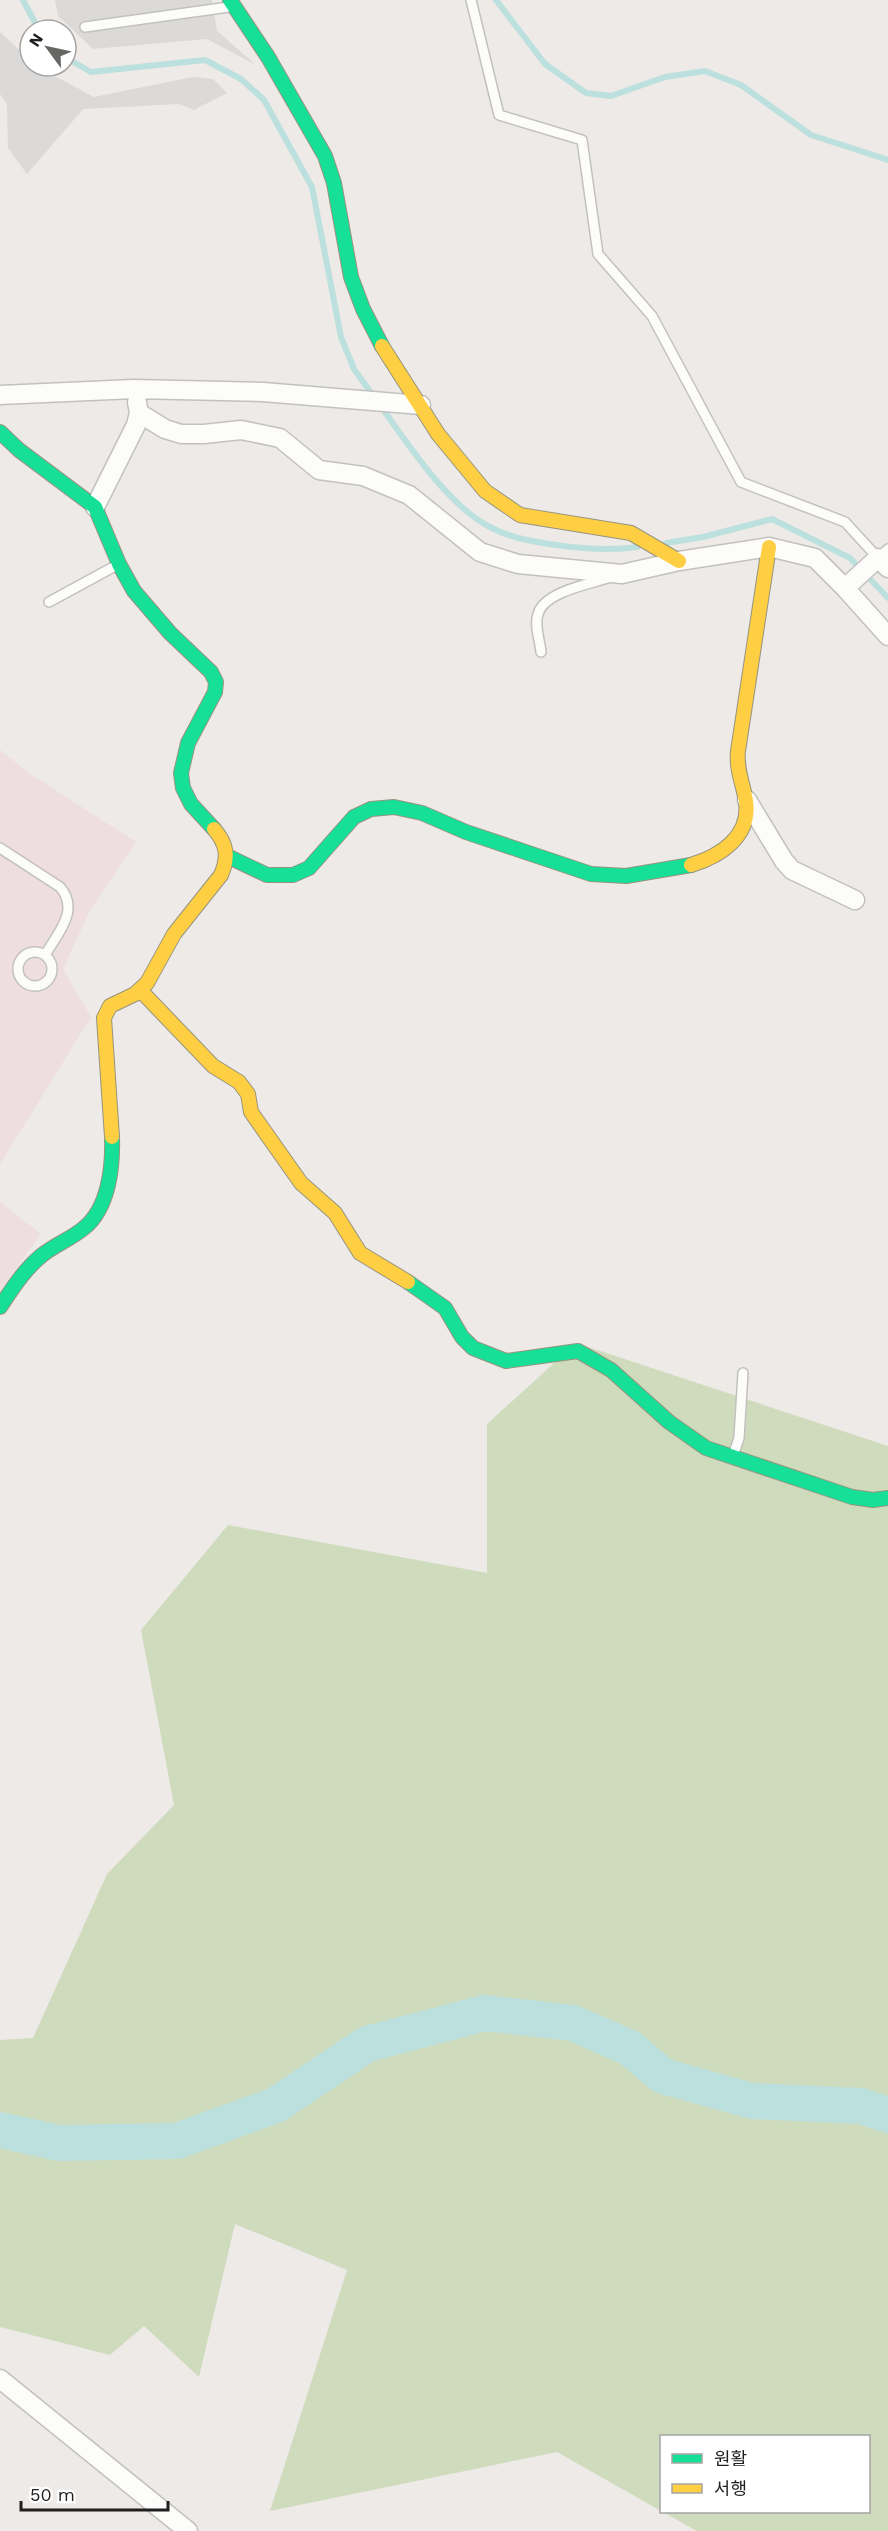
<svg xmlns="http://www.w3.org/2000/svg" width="888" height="2531" viewBox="0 0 888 2531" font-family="'Work Sans','Noto Sans KR',sans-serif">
  <rect width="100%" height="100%" fill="#edeae7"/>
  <path fill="#dcdad9" d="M55,0h157l5,31 39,34 -49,-26 -114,10 -35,-33z
    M0,32l30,28v6h6l58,31 99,-20 20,2 14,14 -33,17 -15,-6 -96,5 -56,65 -19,-26 -1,-44 -7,-10z"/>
  <path fill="#efdee0" d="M0,750l29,23 107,69 -46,68 -27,59 28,48 -91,147z
    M0,1202l41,32 -41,57z"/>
  <path fill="#cfdbbd" d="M576,1343l312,103v1085h-191l-34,-19h205v-76h-206l-1,75 -104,-59 -287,59 77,-241 -112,-46 -36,153 -55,-51 -34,29 -110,-28v-287l33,-2 74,-164 67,-69 -33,-175 87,-105 259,48v-149z"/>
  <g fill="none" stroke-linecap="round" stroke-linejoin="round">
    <path stroke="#bbe0de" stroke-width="6" d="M23,0l16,30
      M496,0l49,64 41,29 25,3 54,-19 40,-6 36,14 70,50 77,25
      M66,58l25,14 114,-12 36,19 23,21 48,87 29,150 13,32 20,28
      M380,405c27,38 68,101 110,122 20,11 44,15 66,18 27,4 54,6 82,2
      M666,543l37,-6 69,-18 78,39 38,40"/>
    <path stroke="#bbe0de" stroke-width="36" d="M0,2130l59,13 118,-2 99,-36 91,-61 118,-31 88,10 57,25 33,28 89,25 109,5 27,9"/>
    <g stroke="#c3c1c0" stroke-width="12">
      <path id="lane" d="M471,0l28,115 83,25 16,114 54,62 89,166 104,40 33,36 10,-9
        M85,27l144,-20
        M49,602l68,-37
        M541,652c-1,-11 -7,-27 -3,-38 6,-22 51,-30 70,-36
        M0,848l60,39c20,23 -2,46 -15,68
        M18 969a17 17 0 1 1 34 0a17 17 0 1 1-34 0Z
        M734,1453l5,-15 4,-65"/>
    </g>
    <g stroke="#c3c1c0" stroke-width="21">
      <path id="street" d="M0,395l134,-6 129,3 158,13
        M139,413l26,16 16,5h23l37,-4 39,8 39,32 44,6 46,19 71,57 38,12 104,10 57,-13 90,-14 46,11 30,30 43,48
        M95,507l41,-82 3,-12 -2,-11
        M845,588l33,-30 10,10
        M747,800l37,61 8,9 63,30
        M0,2379l188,152"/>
    </g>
    <g stroke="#97937f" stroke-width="16">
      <path id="fast" d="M230,0l38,57 57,99 9,27 17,94 12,32 19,37
        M0,432l19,18 76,57 24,57 15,27 36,42 41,39 5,10 -1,10 -27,51 -7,30 2,15 8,16 23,25
        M227,856l40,19h26l16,-7 45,-51 17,-8 23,-2 28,6 44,19 125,42 35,2 65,-11
        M408,1282l37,26 17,29 11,11 33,13 72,-10 33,19 58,52 37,26 146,49 21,3 15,-2
        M0,1307c12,-18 24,-37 41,-51 13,-11 30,-17 43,-28 25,-20 29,-62 28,-91"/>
    </g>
    <g stroke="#97937f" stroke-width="16">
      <path id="slow" d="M382,346l56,88 47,57 35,24 111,18 48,28
        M691,865c30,-9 60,-29 55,-64 -3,-17 -10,-32 -8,-50l31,-204
        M141,991l72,75 26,16 9,12 3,18 50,71 34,30 25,40 48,29
        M112,1137l-8,-119 6,-12 25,-12 12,-11 27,-49 47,-59c8,-18 6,-31 -7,-46"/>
    </g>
    <use href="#lane" stroke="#fcfcfb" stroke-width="9"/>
    <use href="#street" stroke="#fcfcfb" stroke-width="18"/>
    <use href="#fast" stroke="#16e098" stroke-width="14"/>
    <use href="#slow" stroke="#ffcf43" stroke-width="14"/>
  </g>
  <rect x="660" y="2435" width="210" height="78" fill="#ffffff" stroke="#a5a5a5" stroke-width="1.5"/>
  <rect x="672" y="2454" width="30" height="9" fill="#16e098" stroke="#a5a5a5" stroke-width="1.5"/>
  <text x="714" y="2465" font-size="18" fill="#1f1f1f">원활</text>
  <rect x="672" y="2484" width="30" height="9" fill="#ffcf43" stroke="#a5a5a5" stroke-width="1.5"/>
  <text x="714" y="2495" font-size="18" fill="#1f1f1f">서행</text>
  <g transform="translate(48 48) rotate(303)"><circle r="28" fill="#ffffff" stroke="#a5a5a5" stroke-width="1.5"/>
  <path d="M0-4.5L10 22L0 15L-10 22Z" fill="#676665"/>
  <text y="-9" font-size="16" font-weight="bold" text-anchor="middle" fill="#1f1f1f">N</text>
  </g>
  <path d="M21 2501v9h147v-9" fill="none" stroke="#1f1f1f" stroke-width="3"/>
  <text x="30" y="2501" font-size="18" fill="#1f1f1f" stroke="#ffffff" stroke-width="4.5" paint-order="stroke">50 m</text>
</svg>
